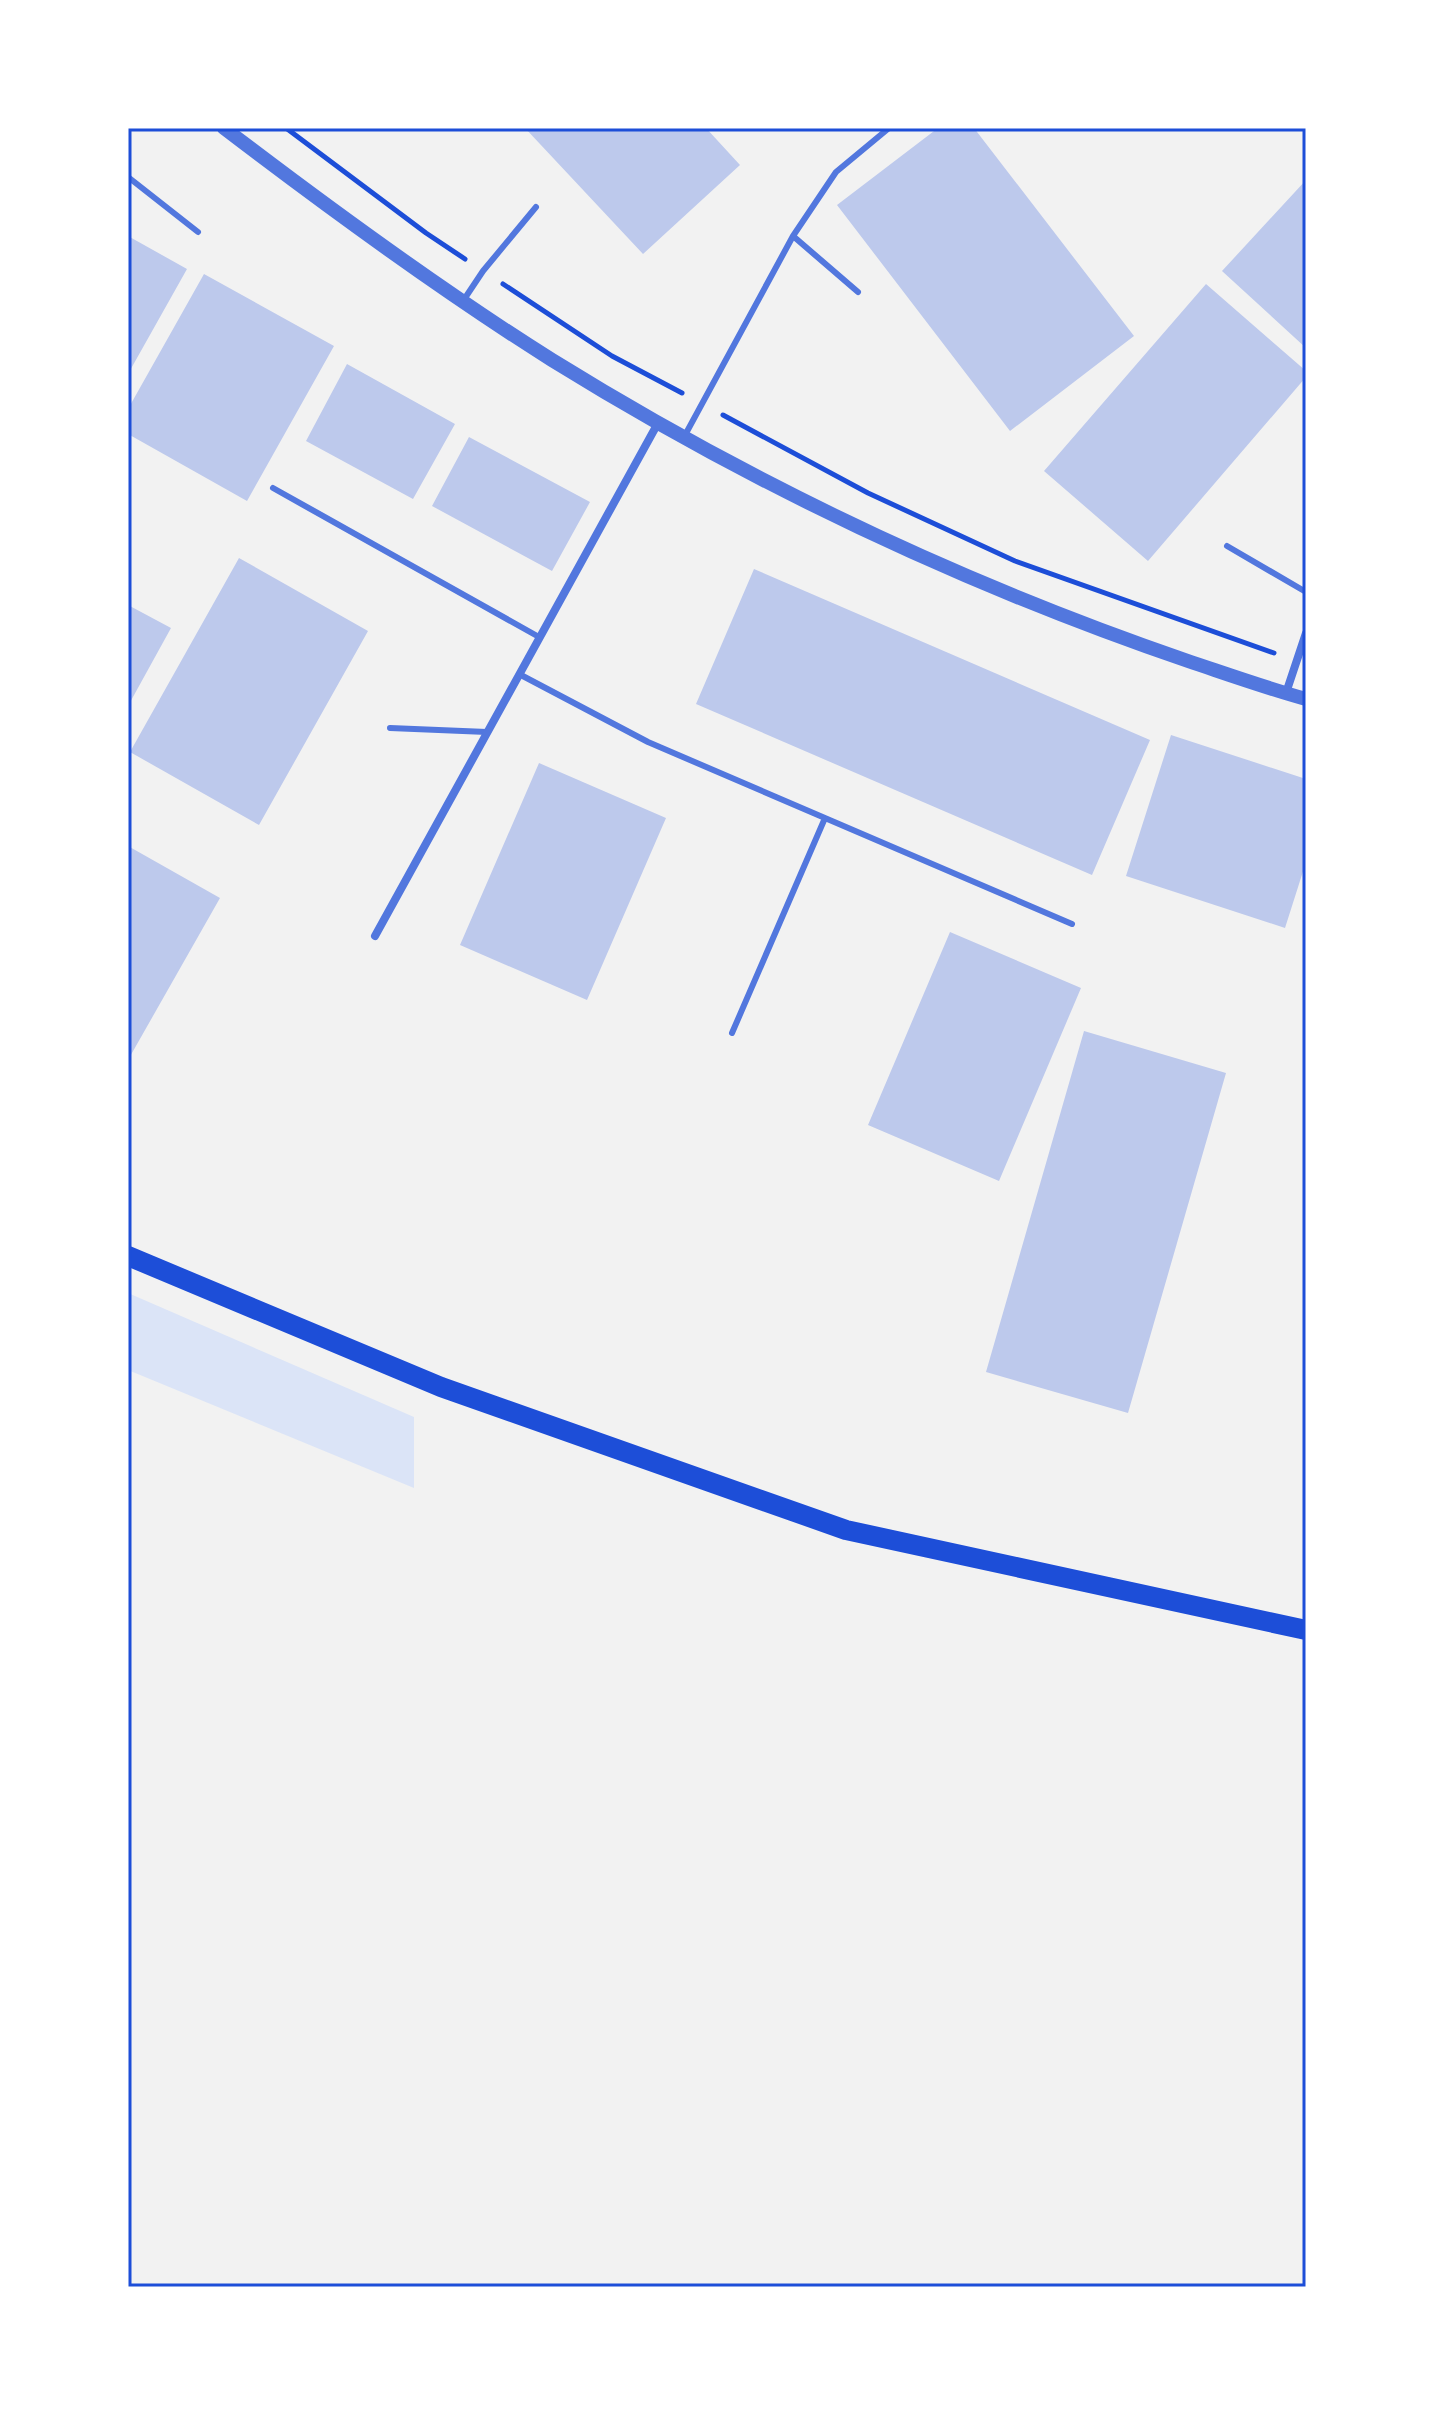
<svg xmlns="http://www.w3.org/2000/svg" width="1434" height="2415" viewBox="0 0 1434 2415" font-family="'PT Sans',sans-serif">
  <rect width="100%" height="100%" fill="#f2f2f2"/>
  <path fill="#dbe4f7" d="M128,1293l286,124v71l-286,-118z"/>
  <path fill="#bdc9ec" d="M525,128h181l34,37 -97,89z
    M938,128h36l160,208 -124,95 -173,-226z
    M1306,180v168l-84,-77z
    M128,236l59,33 -59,105z
    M204,274l130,72 -87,155 -119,-67v-25z
    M1206,284l100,87v6l-158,184 -104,-90z
    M347,364l108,60 -42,75 -107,-58z
    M469,437l121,65 -38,69 -120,-65z
    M239,558l129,73 -109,194 -129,-73z
    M754,569l396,171 -58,135 -396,-171z
    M128,605l43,23 -43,78z
    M1171,735l135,44v83l-21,66 -159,-52z
    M539,763l127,55 -79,182 -127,-55z
    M128,846l92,52 -92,162z
    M950,932l131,56 -82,193 -131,-56z
    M1084,1031l142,42 -98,340 -142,-41z"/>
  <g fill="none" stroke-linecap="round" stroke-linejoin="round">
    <path stroke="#1d4ed8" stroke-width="5" d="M286,128l140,105 39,26
      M503,284l109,72 70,37
      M723,415l145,78 147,68 259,92"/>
    <path stroke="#5277de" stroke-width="6" d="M128,177l70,55
      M793,236l65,56
      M463,301l20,-30 53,-64
      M684,437l109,-201 43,-64 53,-44
      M273,488l266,149
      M1227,546l79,46
      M519,674l129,68 424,182
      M390,728l97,4
      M732,1033l93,-215"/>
    <path stroke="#5277de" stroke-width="8" d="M1286,693l20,-60
      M375,936l283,-513"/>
    <path stroke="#5277de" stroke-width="14" d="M224,128c106,81 215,161 328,232 200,124 414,225 636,301 39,13 78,27 118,38"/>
    <path stroke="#1d4ed8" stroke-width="20" d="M128,1256l313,131 405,143 460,100"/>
  </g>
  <rect width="1434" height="2415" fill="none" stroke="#ffffff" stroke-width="260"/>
  <rect x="130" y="130" width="1174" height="2155" fill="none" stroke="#1d4ed8" stroke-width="3"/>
</svg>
